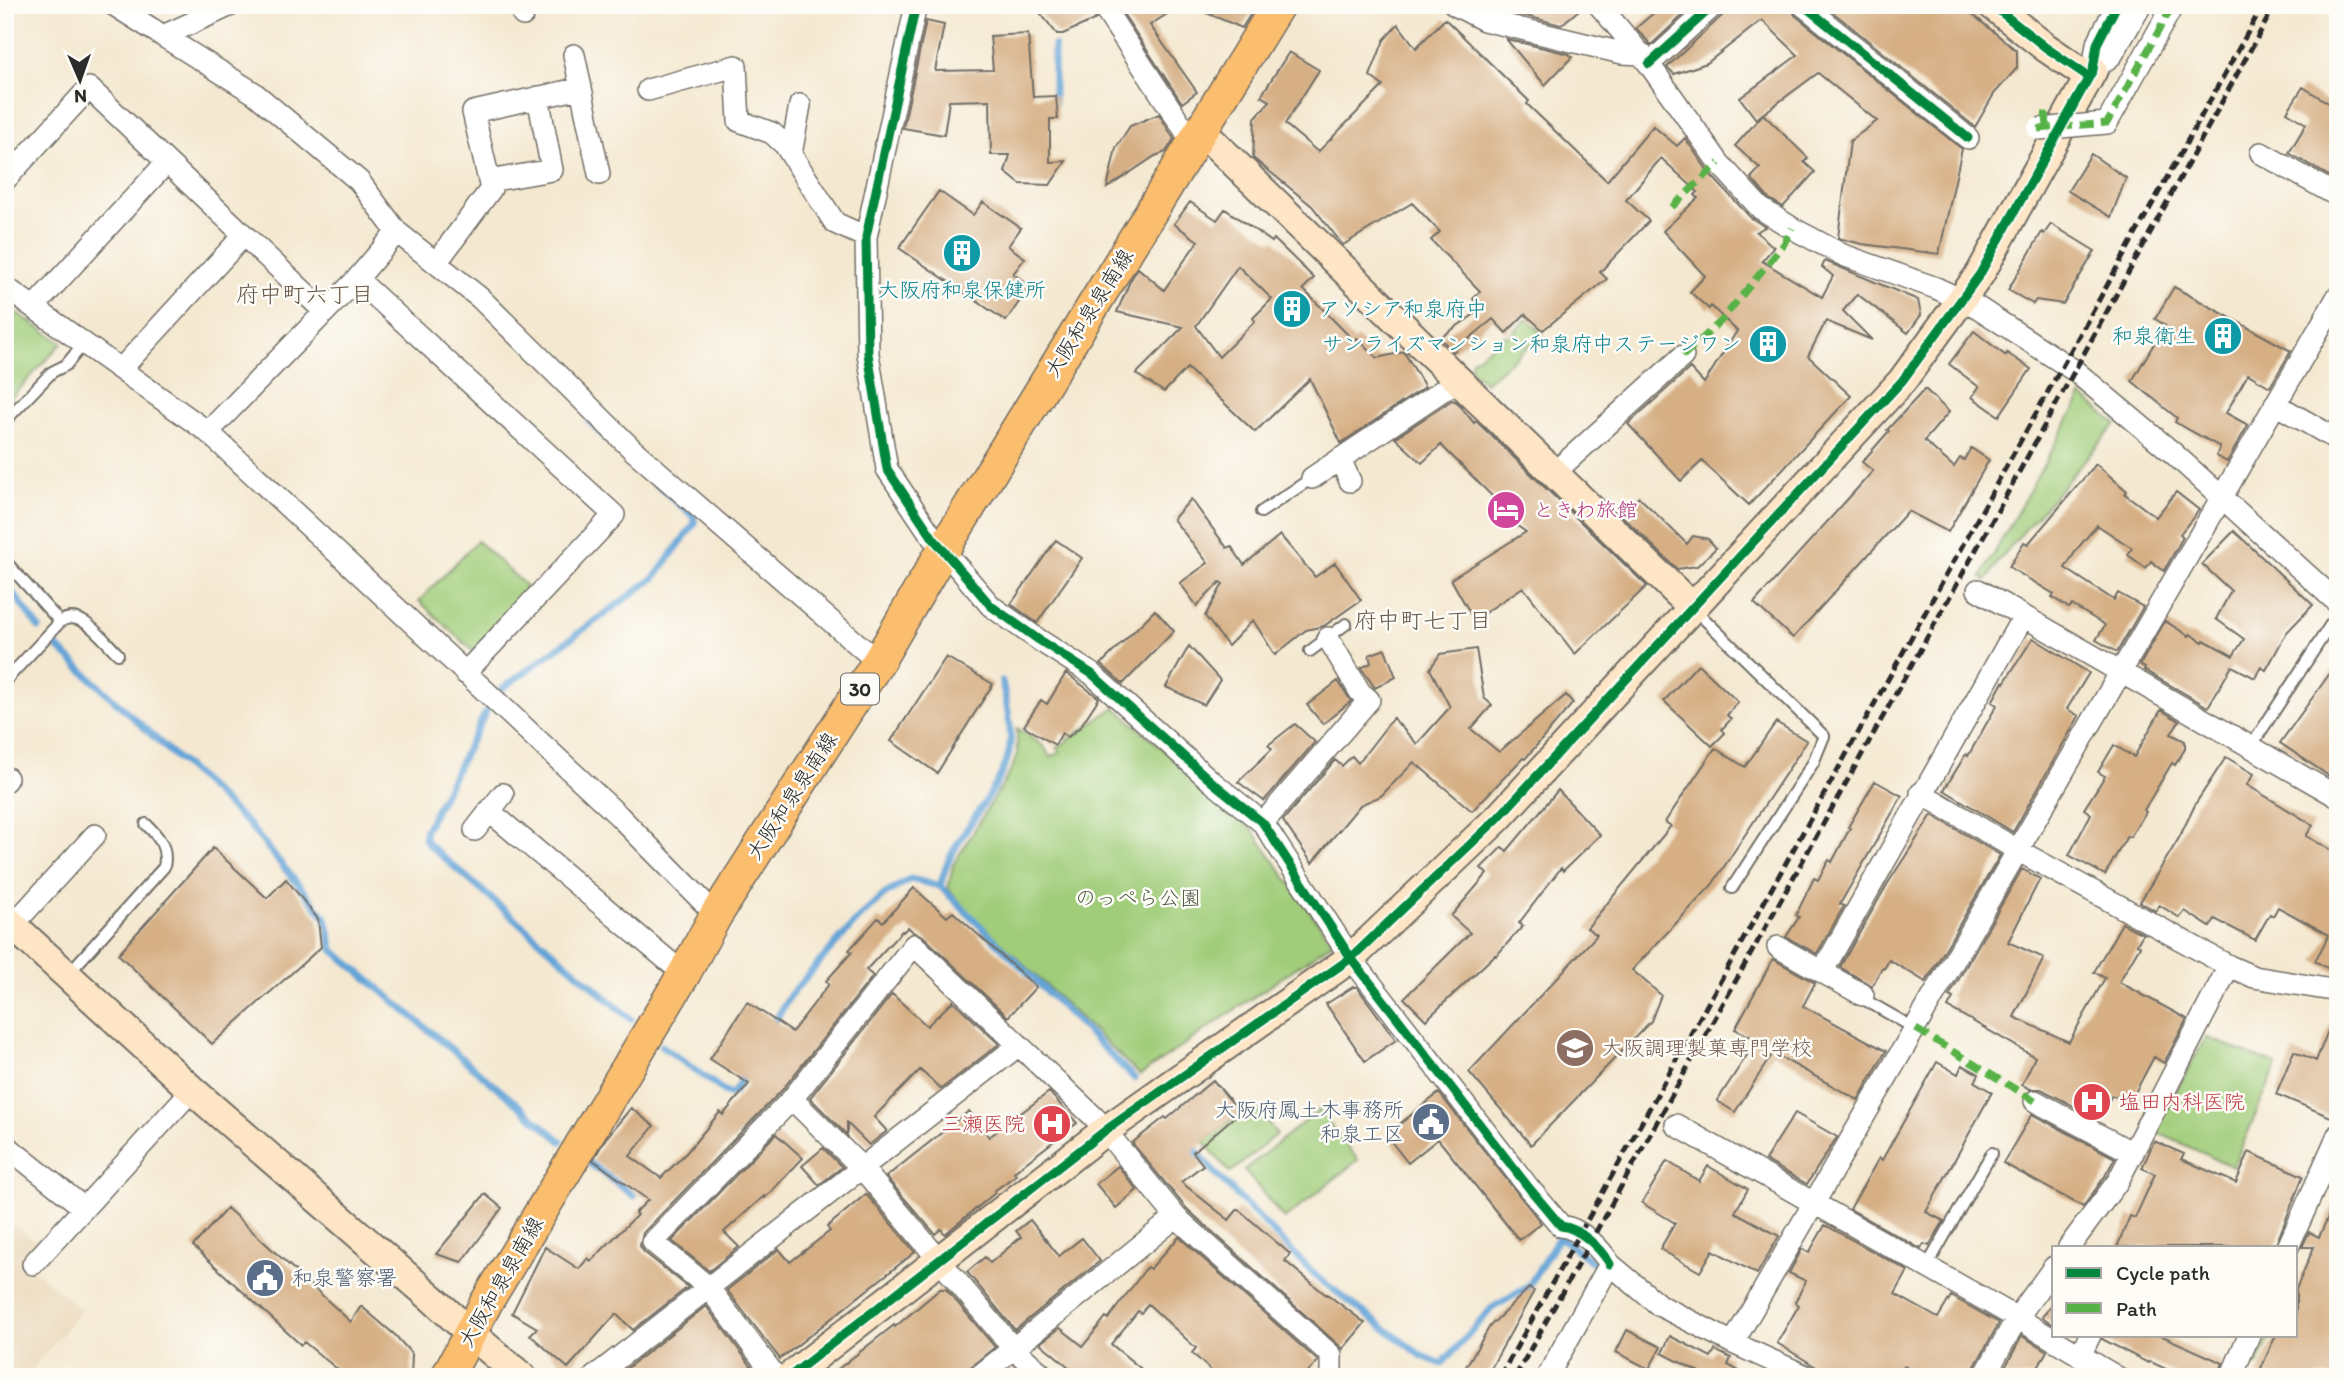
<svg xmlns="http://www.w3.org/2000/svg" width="2343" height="1382" viewBox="0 0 2343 1382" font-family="Itim,'Klee One',sans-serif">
  <rect width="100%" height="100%" fill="#fdfcf7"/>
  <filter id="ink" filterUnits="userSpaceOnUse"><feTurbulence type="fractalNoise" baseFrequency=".0143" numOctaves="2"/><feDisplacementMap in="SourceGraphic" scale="14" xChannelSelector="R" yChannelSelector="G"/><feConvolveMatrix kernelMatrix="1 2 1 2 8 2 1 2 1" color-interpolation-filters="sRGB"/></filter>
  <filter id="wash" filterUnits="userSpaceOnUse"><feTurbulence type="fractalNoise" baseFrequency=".00686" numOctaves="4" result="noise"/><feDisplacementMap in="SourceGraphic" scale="28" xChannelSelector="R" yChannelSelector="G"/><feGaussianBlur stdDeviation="1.57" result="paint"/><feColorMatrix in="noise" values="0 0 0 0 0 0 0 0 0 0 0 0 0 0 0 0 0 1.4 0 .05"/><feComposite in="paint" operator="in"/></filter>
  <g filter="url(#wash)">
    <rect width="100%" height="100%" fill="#f4e8d0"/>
    <path fill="#ebd8ba" d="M5,1220l34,23 -17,17 59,50 -55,67h-21z"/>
    <path fill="#a1cd7a" stroke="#667c52" stroke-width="2" d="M5,305l57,38 -57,61z
      M1527,319l16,15 -58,49 -14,-13v-9l35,-26 3,2z
      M2082,396l34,28 -117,136 -13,21 -5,-4z
      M477,541l48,44 1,9 -53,57 -54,-50z
      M1115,707l136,121 81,115 -192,132 -171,-163 -21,-23 5,-24 59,-96 5,-15v-26l26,18 8,11 10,-5 -4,-4z
      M2206,1037l71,28 -44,102 -79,-36z
      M1254,1106l23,28 -47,39 -26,-31 41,-33z
      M1319,1110l39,50 -74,59 -40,-49z
      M2264,1335h7l-14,32 -6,-2z"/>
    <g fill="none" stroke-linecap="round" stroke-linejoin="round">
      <path stroke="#65a4d7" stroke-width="7" d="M1054,46v59
        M5,582l34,46
        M56,646l192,178 78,94 7,32 228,191
        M500,690l154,-112 41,-55 -2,-7 -69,-60 -35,-35
        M487,710l-62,121v8l4,6 202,174
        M940,886c3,-9 5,-18 9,-26 15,-35 58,-77 61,-115 2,-21 -4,-43 -8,-64
        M771,1028l20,-34 67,-75 26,-24 26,-16 30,7 194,192
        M662,1046l66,48 6,-2 12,-20
        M1190,1143l26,31 102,104 104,78 20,8 50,-56 36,-21 31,-50 36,27
        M589,1163l45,33"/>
    </g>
    <g id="blocks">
      <path fill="#d6af84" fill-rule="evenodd" d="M1034,5h53l9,14 -33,15h-6z
        M1133,5h48l-31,20 47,67 -15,11 -60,-91z
        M1188,5h68l-14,23z
        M1484,5h101l-24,20z
        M1663,5h31l-43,40 -15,-17z
        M1727,5h63l5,10 167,134 -23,105 -77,-10 -24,-6 12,-97 27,-20 -59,-48 -62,46 -16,-21 58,-43 -36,-35 -55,43 -33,11 -7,-7 56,-52z
        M1824,5h137l56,46v17l-23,26 -19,33z
        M1445,19l84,82 -2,3 80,77 46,-55 24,20 8,-8 25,36 40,43 15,10 -9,5 18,15 -12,14 60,36 11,-21 -11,-9 3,-6 93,39 3,15 -13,18 -51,-39 -14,17 29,29 -46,-19 -18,35 43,40 -102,109 -47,-44 -21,20 -53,-57 62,-56 14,15 33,-52 -26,-25 -2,3 -19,-17 15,-16 -42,-45 35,-33 -3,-3 3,-3 -37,-34 -35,42 23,21 -49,51 7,7 -64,51 -18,-16 -19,19 -13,-14 -40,33 -13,-14 42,-29 -9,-10 7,-8 -49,-51 9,-8 -28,-29 -69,42 -31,-39 -59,-48 2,-40 15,-17 -9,-5 28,-44 30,18 -34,54 33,28 65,-66 -13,-10 14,-36 14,-16 18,24z
        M926,21l18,4 -9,46 58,-1 -3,-34 38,-2 5,63 23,-1 2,23h-8v43l16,-1 -16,24 -30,-1 -15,-12 5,-17h-19l-1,-55 -41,1 -5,34 -41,-7z
        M1506,39l63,15 3,3 -27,28z
        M2303,87l35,22v72l-49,-28 17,-29 -19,-12z
        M1159,114l15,25 -8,13 -11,4 -48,32 9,-40 14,-22z
        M1763,114l45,44 -4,4 11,10 -32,35 -15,-9 -17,-20 9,-10 -25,-22z
        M2091,154l35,24 -15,39 -43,-26z
        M939,191l34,24 10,-13 38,26 -13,18 17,12 -12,16 17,12 -24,35 -107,-73z
        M1190,202l27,18 8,-11 47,33 2,-3 40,39 -11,11 51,52 3,-3 20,20 27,-6 21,35 -84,56 -31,-64 -55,53 -68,-64 -23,24 -28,-18 47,-47 -66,-15 13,-31 8,-13 26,22 34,-49 -24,-17zM1238,266l34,33 -19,19 2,3 -36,36 -23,-31z
        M2051,224l44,27 -32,53 -27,-4 -3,4 -25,-14 34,-58 2,2z
        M2174,287l117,64 -21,36 -22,-13 -22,39 22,12 -21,37 -11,-6 4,-9 -45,-25 2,-4 -45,-37 33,-56 -10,-6z
        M1974,331l32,25 1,-3 24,16 -32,47 -27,-19 7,-10 -30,-23z
        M1925,389l24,23 -25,29 30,26 6,-9 4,2 7,-12 18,12 -41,72 -40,-21 -115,127 -39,-35 119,-132 -11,-9 27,-31 -2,-1z
        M1452,400l5,2 17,21 2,-2 171,165 -72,68 -52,-67 -49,33 -23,-41 75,-47 -29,-20 5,-6 -61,-61 -19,18 -27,-25z
        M2096,464l31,27 -2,3 31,23 20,-25 23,18 -19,24 3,3 -19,34 -13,-10 -5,7 -18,-13 4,-7 -35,-23 -20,24 -12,19 49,32 4,-7 25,14 -26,45 -21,-12 9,-15 -33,-20 -3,3 -17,-11 2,-3 -45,-27 15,-25 4,2z
        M1639,497l48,47 6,-8 15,3 8,9 -19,18 -20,3 -56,-54z
        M1191,499l36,49 4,-2 13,19 36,-30 35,42 20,-14 26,37 -37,26 -18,4 -31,25 -22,-35 -25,26 -23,-30 18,-32 -3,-2 -23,24 -17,-23 28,-20 -35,-44z
        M2234,531l79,74 -26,27 -21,38 -5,-3 -6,11 -23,-12 -24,41 -64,-37 1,-2 -5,-3 25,-44 24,15 1,-2 13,8 1,-2 29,16 11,-17 -28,-20 15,-28 -29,-27z
        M1056,540l26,18 -45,65 -26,-19z
        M1155,610l19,21 -51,53 -22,-20z
        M2033,638l56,35 -22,36 12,7 -66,116 -69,-42 22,-36 2,2 29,-51 -5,-3 11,-20 1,1z
        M1189,646l31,34 -16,25 -38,-18z
        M1385,649l11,28 -21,11 -14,-20 10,-5 -2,-8z
        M1476,649l8,49 8,7 -21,24 28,23 67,-57 7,8 -48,56 -2,-1 -51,53 -58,-49 -33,34 -21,9 -48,58 -29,-42 1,-2 51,-59 7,6 10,-10 6,7 35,-45 24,26 33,-37 -20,-38 10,-15z
        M946,657l47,27 -56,89 -46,-32z
        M2338,662v120l-58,-39z
        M1698,664l40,38 -11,13 4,4 -9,10 3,4 -13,13 -48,-45z
        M1066,673l33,25 -19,29 -12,10 -6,-4 -7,12 -31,-19 17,-26 6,4z
        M1338,681l13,20 -28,23 -16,-19z
        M2161,710l18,11 -8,13 14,7v8l-10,16 -3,-2 -28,47 2,2 -16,25 -3,-1 -22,39 -36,-20 22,-41 -7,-5 21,-33 -7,-4 16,-27 20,12z
        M1776,722l31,19 -95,144 -80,85 29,25 -10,26 -120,124 -62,-73 128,-137 -10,-7 84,-102 -6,-4 50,-74 30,19z
        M1295,724l20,18 -51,59 -26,-19 34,-33 -4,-4z
        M2226,757l28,17 -7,11 66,40 -7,11 32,18v120l-23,-13 14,-26 -51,-28 -5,9 -3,-2 -15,26 -40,-21 -5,8 -25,-16 -5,7 -21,-13 -3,6 -16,-9 39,-64 17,-35z
        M1875,781l27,15 -62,108 4,2 -27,48 -31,-17 13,-20 -3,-2 18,-37 4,2 11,-20 3,2 18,-34 -2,-1z
        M1558,790l42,45 -37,36 -2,-3 -42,55 4,3 -27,30 -1,-1 -69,65 -22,-22 66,-65 -19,-17 36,-42 -6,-6 21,-21 5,4z
        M1932,815l68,40 -74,127 -37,-22 -5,9 -2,-1 -10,18 -32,-19 48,-84z
        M213,848l54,50 19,-19 32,40 3,28 -109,97 -94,-90z
        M2022,869l18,10 -32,63 36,16 -30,59 55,25 36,-64 -11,-6 28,-49 21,11 -6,10 3,2 -21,36 68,37 -23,44 -10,-6 -25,47 -17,-9 -14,24 -57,-30h-11l-8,-4 13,-28 -87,-50 5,-9 -4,-2z
        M914,888l33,29 6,-5 83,75 -28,30 -85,-81 -10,-4 -5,-5 -5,5 -1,-1 -36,39 7,6 -91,114 -139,143 -3,13 4,6 44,35 -55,43 -17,-16 -48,54 -38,-33 7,-7 -25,-15 33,-66 34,22 9,-11 3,3 46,-46 -2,-2 13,-13 -55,-40 13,-22 25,-30 23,18 -24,30 31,22 26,-26 33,-40 3,3 26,-31 -39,-25 37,-57 45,30 37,-48 -3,-3 26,-29 -3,-2 29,-32 5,4z
        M1773,959l42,24 -12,23 83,45 -28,49 -85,-47 -38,59 -18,-11 40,-61 -22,-11z
        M1353,987h4l39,53 -31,21 -39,-57z
        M892,994l35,32 26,-25 46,43 -58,45 -21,-19 -46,47 13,14 -18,14 -22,-22v12l-37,-37z
        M2337,1008h1v112l-62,-26 18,-43 22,10z
        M1937,1062l21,12 4,-9 17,9 -4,8 17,10 -66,120 18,9 -15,25 -5,-2 -3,5 -71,-40 29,-51 3,2z
        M1213,1080l27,32 -47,40 10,13 -22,17 48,38 9,-11 52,45 -5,7 41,34 1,-1 38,29 -22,26 -157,-141 -54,-65 33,-26 2,2z
        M1049,1092l28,31 -63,49 2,3 -22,16 1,2 -50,41 -4,-5 -6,5 -49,-57 83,-66 20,26z
        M1439,1093l102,130 -22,17 -81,-101 -30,24 -22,-28z
        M1795,1113l42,24 -30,47 -42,-24z
        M2032,1114l83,44 -10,18 -22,31 -80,-44z
        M776,1134l27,24 -38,40 -1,-2 -40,36 15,15 -30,24 -37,-30z
        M2154,1141l30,13 -3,5 55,24 13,-31 54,24 -28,71h-158l13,-31 5,2 20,-44 -13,-6z
        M823,1148l19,19 -23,18 -17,-19z
        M1667,1161l32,20 9,-15 40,23 -13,23 44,24 -22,38 -44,-24 -13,22 -40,-23 15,-26 -33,-20z
        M1118,1166l19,24 -21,18 -20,-24z
        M485,1194l17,14 -40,54 -26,-8z
        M866,1194l49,58 -135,107 -53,-69 52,-41 11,13 40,-31 -3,-4z
        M2338,1195v182h-81l19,-42h20v-46l18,-42h-12l7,-15 10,5z
        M227,1208l124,114 10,-16 34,29 17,19 -1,23h-64l-43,-35 -3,3 -108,-99z
        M1030,1220l29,36 23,-18 18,23 -85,69 -48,-58 18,-15 5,6 31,-26 -5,-6z
        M1825,1225l83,46 -13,23 43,24 13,-22 48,27 -30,54h-46l-19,-11 -7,11h-64l-56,-34 22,-38 -4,-3 11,-21 -17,-8 13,-24 7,4z
        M1179,1237l139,124 -15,16h-85l-26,-24 4,-5 -48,-44 -7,9 -3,-2 -27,33 40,33h-70l-41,-34 20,-15 23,18 23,-29 2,2 39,-52 3,2z
        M1529,1288l5,3 -48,86h-10l-12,-7 26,-44z
        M940,1289h6l49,58 -28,23 -9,7h-130l66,-52 1,2z
        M2054,1302v23l-12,-8z
        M706,1306l48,64 -9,7h-129z
        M1627,1330l34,17 -12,22 -33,-17z
        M2103,1335h57l63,28 -5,14h-35l-34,-16 -1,2 -46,-24z
        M1670,1336l41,21 4,-7 16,8 -3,7 22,12h-49l2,-3 -41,-21z
        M2022,1336l25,15 -15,26h-23l-7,-4z"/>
    </g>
  </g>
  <g filter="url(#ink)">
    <use href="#blocks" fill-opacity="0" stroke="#716d65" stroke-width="2"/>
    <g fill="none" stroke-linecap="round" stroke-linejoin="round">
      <g stroke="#716d65" stroke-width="14">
        <path id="lane" d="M5,421l47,-49 14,-7 19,-23
          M1261,512l51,-34
          M5,561l55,61 -55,59
          M1695,610l129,126 -11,27 -81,125
          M60,622c21,-15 43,18 58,32
          M1310,651l36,-27
          M2250,748l81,-124 7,-6
          M69,973l95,-106c4,-20 -5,-30 -18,-43
          M1863,995l2,5 51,29
          M1927,1266l65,-113"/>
      </g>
      <g stroke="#716d65" stroke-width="24">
        <path id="street" d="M114,5l49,31 68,-31
          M521,5l2,10
          M916,5l-50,232 2,117 19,115 46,69 58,68 48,34 53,34 119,107 52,42 88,135 178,230 32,38c19,2 39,22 49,38
          M1102,5l86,130 10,-1
          M1455,5l29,15 138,33 20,1
          M1599,5l50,59 70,99 41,45 32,20 51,27 93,33 41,19 98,64 98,82 165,150
          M1803,5l165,133
          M163,36l91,57 105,88 38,51 -40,47 -149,153
          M574,55l25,119
          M1649,64l65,-59
          M2093,70l19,-15 29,-50
          M2093,70l4,-26 20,-39
          M648,90l88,-24 3,55 33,12 13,12 50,78 31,14
          M2261,153l77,43
          M791,154l9,-49
          M5,180l84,-92 236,224
          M489,181l63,-11 -14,-73
          M397,232l83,66 153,152 245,212
          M436,263l55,-74 -18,-77 108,-24
          M357,279l257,236 -149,158
          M5,287l203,145 411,384 97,99
          M35,306l132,-144
          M121,369l123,-134
          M2275,404l63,36
          M1340,459l10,22
          M1554,473l129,-117
          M1312,478l146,-98
          M1978,590l360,207
          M5,781l2,-3
          M1921,793l98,58 210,115 25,11 84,14
          M489,811l195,163
          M1263,823l106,-123 -9,-8 -32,-54
          M475,830l28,-36
          M13,925l82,-90
          M1778,947l85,48
          M1822,972l201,-355
          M2035,1101l98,52
          M1676,1125l341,193 100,59
          M5,1145l79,63
          M2069,1247l49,-66 111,-215
          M2288,1247l50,-112
          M33,1264l159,-174
          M1733,1343l605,-1047
          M2080,1356l10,-21
          M594,1377l425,-332
          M776,1377l-68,-90 -55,-45 139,-143
          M978,1377l198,-160
          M1045,1377l-32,-29 -152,-181 -69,-68 122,-154 181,173 81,99 155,138v22
          M1547,1377l63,-113 49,41 74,38 75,34
          M1984,1377l33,-59 37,-51
          M2231,1377l18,-42"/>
      </g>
      <g stroke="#716d65" stroke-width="32">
        <path id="secondary" d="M1992,5l53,42 44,30
          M1198,134l12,5 7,7 476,462
          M5,918l187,172 241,209 37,34 52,44
          M789,1377l317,-247 245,-172 147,-140 404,-437 78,-107 113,-204"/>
      </g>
      <g stroke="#716d65" stroke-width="35">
        <path id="primary" d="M447,1377l39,-74 198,-329 32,-59 162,-253 65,-112 335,-545"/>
      </g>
      <use href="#lane" stroke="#fff" stroke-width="10"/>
      <use href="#street" stroke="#fff" stroke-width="21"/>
      <use href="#secondary" stroke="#fde5c5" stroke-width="28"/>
      <use href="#primary" stroke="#fbbd6e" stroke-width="32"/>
      <path stroke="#2b2b2b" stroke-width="5" stroke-dasharray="10 5" stroke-linecap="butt" d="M1500,1377l763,-1372
        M1515,1377l487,-874 273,-498"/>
      <g stroke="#716d65" stroke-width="24" stroke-linecap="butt">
        <path id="street-bridge" d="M2038,129l69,-6 66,-118"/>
      </g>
      <use href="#street-bridge" stroke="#fff" stroke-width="21"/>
      <path stroke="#56b246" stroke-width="7" stroke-dasharray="14 7" stroke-linecap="butt" d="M2042,115h4l1,13
        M2038,129l69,-6 66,-118
        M1672,207l47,-44
        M1683,356l38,-35 63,-77 8,-16
        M1916,1029l119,72"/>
      <g stroke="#fdfcf7" stroke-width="13">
        <path id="cycleway" d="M916,5l-50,232 2,117 19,115 46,69 58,68 48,34 53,34 119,107 52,42 88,135 178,230 32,38c19,2 39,22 49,38
          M1803,5l165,133
          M1992,5l53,42 44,30
          M1649,64l65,-59
          M789,1377l317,-247 245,-172 147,-140 404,-437 78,-107 113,-204 4,-26 20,-39"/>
      </g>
      <use href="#cycleway" stroke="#00873e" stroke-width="9"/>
    </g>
  </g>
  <defs>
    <g id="building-disc" transform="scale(2.0125)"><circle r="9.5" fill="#0f9aa8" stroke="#fdfcf7"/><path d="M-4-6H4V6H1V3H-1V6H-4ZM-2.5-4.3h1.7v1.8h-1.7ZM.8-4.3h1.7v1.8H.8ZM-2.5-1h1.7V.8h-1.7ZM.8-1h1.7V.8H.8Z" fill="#fff"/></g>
    <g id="hotel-disc" transform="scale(2.0125)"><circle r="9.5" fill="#d1479c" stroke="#fdfcf7"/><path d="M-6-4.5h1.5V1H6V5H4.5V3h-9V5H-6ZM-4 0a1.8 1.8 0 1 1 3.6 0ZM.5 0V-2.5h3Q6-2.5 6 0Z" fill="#fff"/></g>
    <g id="school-disc" transform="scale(2.0125)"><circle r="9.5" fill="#8d6e63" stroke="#fdfcf7"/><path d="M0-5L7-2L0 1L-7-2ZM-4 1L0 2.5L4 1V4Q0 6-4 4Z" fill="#fff"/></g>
    <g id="hospital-disc" transform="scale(2.0125)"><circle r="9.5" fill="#e0444e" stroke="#fdfcf7"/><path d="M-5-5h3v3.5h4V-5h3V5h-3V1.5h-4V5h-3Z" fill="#fff"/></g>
    <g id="civic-disc" transform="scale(2.0125)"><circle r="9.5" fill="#5c6f8a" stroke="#fdfcf7"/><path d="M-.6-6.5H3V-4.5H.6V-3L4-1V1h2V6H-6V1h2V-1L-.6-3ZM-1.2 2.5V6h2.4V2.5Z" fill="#fff"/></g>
  </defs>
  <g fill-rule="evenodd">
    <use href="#building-disc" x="962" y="253"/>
    <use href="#building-disc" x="1292" y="309"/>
    <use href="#building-disc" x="2223" y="336"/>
    <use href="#building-disc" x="1768" y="344"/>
    <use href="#hotel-disc" x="1506" y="510"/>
    <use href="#school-disc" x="1575" y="1048"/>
    <use href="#hospital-disc" x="2092" y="1102"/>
    <use href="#civic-disc" x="1431" y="1122"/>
    <use href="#hospital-disc" x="1052" y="1124"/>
    <use href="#civic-disc" x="265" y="1278"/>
  </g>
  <g text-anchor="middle" stroke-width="5" stroke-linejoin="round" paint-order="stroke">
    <rect fill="#fdfcf7" stroke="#6a6a68" stroke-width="2" x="841" y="673.5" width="38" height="31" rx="5"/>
    <g font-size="19" font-weight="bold" fill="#2b2b2b">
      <text x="860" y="696">30</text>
    </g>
    <g font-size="21" fill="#0d838f" stroke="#fdfcf7" text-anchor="end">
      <text x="962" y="297" text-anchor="middle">大阪府和泉保健所</text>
      <text x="1319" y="316" text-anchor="start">アソシア和泉府中</text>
      <text x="2196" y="343">和泉衛生</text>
      <text x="1741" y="351">サンライズマンション和泉府中ステージワン</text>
    </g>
    <g font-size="21" fill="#2b2b2b" stroke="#fdfcf7">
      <text transform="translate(1089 313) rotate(-58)" y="7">大阪和泉泉南線</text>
      <text transform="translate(792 796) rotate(-57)" y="7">大阪和泉泉南線</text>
      <text transform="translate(501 1282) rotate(-60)" y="7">大阪和泉泉南線</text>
    </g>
    <g font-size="21" fill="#b23c85" stroke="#fdfcf7" text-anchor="start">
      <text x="1533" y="517">ときわ旅館</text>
    </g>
    <g font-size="21" fill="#4e5c43" stroke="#fdfcf7">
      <text x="1138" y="905">のっぺら公園</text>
    </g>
    <g font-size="21" fill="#785e54" stroke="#fdfcf7" text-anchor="start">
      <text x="1602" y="1055">大阪調理製菓専門学校</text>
    </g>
    <g font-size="21" fill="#be3a42" stroke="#fdfcf7" text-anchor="start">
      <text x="2119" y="1109">塩田内科医院</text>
      <text x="1025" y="1131" text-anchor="end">三瀬医院</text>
    </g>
    <g font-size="21" fill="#4e5e75" stroke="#fdfcf7" text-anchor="end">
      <text x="1404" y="1117">大阪府鳳土木事務所<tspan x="1404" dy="24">和泉工区</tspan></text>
      <text x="292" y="1285" text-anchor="start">和泉警察署</text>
    </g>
    <g font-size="23" fill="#67594a" stroke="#fdfcf7">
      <text x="305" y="302">府中町六丁目</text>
      <text x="1423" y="628">府中町七丁目</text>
    </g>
  </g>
  <rect width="2343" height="1382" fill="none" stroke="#fdfcf7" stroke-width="28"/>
  <rect x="2052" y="1246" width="245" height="91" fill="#fdfcf7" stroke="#a9a8a5" stroke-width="2"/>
  <rect x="2066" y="1268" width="35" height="10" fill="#00873e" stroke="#a9a8a5" stroke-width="2"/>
  <text x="2116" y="1280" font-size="21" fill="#2b2b2b">Cycle path</text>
  <rect x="2066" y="1303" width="35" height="10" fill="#56b246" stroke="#a9a8a5" stroke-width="2"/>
  <text x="2116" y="1316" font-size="21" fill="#2b2b2b">Path</text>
  <g transform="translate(80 80) rotate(178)" stroke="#fdfcf7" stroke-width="5" paint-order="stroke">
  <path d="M0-5L12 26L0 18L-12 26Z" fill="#2b2b2b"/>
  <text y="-10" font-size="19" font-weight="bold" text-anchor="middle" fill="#2b2b2b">N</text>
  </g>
</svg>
